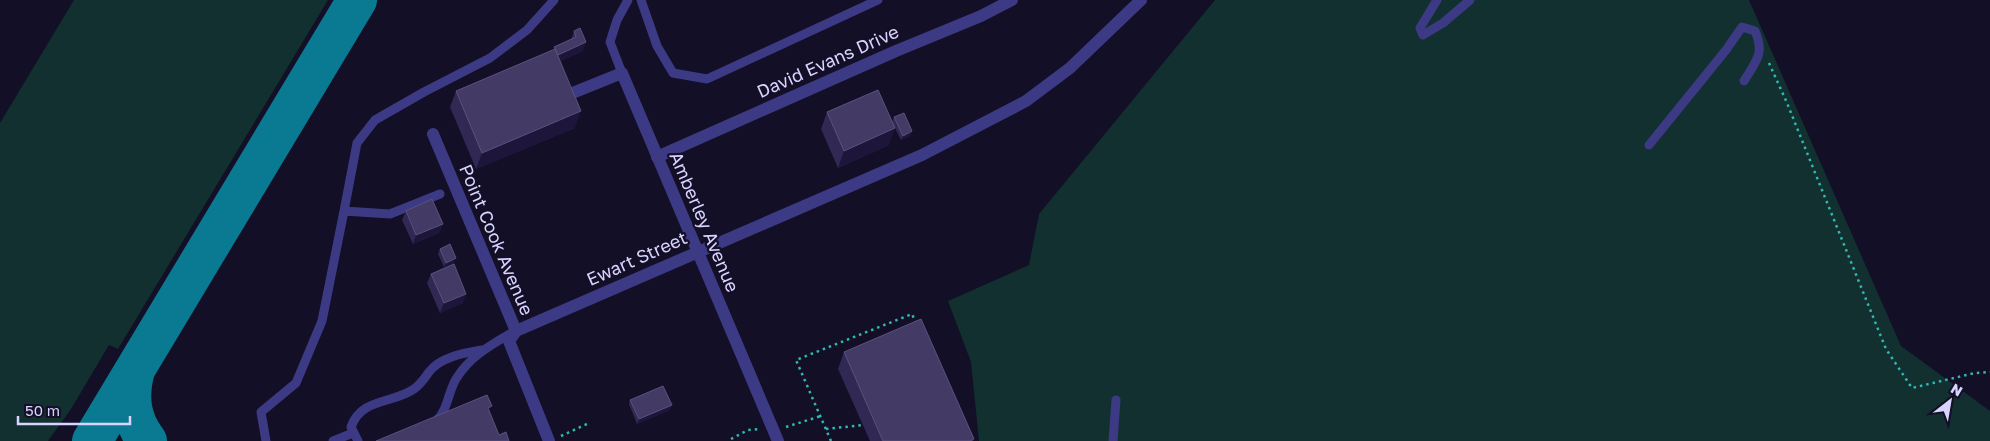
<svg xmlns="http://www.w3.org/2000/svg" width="1990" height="441" viewBox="0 0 1990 441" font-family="'Golos Text',sans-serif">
  <rect width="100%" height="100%" fill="#130f26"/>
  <path fill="#12302f" d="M74,0h254l-210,349 -9,-4 -38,64 -23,32h-48v-318z
    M1215,0h534l152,346 89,65v30h-1011l-8,-79 -23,-61 81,-36 10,-51z"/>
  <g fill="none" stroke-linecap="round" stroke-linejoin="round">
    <path stroke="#0a7a92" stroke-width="40" d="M135,370c-7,26 -5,49 12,71
      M92,441l265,-441"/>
    <path stroke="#2fb8b0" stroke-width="2.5" stroke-dasharray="2.5 4" stroke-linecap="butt" d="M1769,63l18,40 99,246 26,39 63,-15 15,-1
      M786,427l35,-11
      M826,429l37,-4
      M561,436l28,-13
      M731,439l17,-9 11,-1
      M831,441l-35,-81 116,-46 4,9"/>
    <path stroke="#3d3a85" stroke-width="9" d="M641,0l16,46 16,27 34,6 171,-79
      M1437,0l-17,28 3,7 20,-12 27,-23
      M622,73l-12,-31 7,-22 11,-20
      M1649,145l77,-95 16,-23 13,4c10,23 1,30 -11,50
      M440,194l-50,20 -46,-3 13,-68 18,-23 49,-28 66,-34 37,-28 27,-30
      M436,421c12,-11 12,-29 20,-42 14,-23 35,-34 57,-47
      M266,441l-5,-29 35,-29 26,-62 22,-110
      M333,441l20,-8
      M358,441l-7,-14c10,-29 41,-23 63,-38 7,-5 10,-10 15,-17 11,-15 35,-19 52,-22
      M1113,441l3,-41"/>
    <path stroke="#3d3a85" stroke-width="12" d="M565,96l57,-23 156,368
      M433,134l83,197 -7,10 40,100
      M657,157l239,-106 85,-35 31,-16
      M516,331l406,-176 104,-54 44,-33 71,-68"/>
  </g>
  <path fill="#312854" d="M574,31l9,20 -22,10 14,67 -99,41 -26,-62 6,-16 98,-41v-3l17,-7z
    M827,112l62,33 -51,23 -17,-39z
    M894,117l18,14 -2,5 -9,4 -9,-18z
    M406,211l37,13 -4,9 -26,11 -11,-24z
    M440,249l14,14 -10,4 -6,-13z
    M431,274l32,29 -23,10 -13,-30z
    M844,352l130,89h-104l-32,-72z
    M630,400l40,10 -33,14 -8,-20z"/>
  <path fill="#1d163a" d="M586,42l-3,9 -28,13 3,-9z
    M581,111l-6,17 -99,41 6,-16z
    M895,128l-6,17 -51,23 6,-17z
    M912,131l-2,5 -9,4 2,-4z
    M443,224l-4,9 -26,11 3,-9z
    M456,258l-2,5 -10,4 2,-4z
    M466,294l-3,9 -23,10 4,-10z
    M672,405l-2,5 -33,14 2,-5z"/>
  <path fill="#433a66" stroke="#5a527e" d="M580,28l6,14 -28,13 -4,-8 22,-10 -2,-6z
    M555,49l26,62 -99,42 -26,-62z
    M878,90l17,38 -51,23 -17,-39z
    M904,113l8,18 -9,5 -9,-19z
    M432,199l11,25 -27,11 -10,-24z
    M450,244l6,14 -10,5 -6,-14z
    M454,264l12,30 -22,9 -13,-29z
    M921,319l53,120 -4,2h-87l-39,-89z
    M663,386l9,19 -33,14 -9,-19z
    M487,395l5,11 -4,2 11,27 7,-3 3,9h-133z"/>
  <g text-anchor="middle" stroke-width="4.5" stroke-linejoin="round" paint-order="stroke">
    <g font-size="18" fill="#d9d4ff" stroke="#130f26">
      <text transform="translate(828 62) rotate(-24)" y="6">David Evans Drive</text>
      <text transform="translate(704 222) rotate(67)" y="6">Amberley Avenue</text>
      <text transform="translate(496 240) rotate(67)" y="6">Point Cook Avenue</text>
      <text transform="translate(637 259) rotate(-24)" y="6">Ewart Street</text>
    </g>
  </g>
  <g transform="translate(1950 401) rotate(31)" stroke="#130f26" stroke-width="4" paint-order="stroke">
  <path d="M0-4L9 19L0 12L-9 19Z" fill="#d9d4ff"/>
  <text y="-8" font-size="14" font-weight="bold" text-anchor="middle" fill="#d9d4ff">N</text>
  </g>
  <path d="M18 416v8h112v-8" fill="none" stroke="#d9d4ff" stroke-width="2.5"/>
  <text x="25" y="416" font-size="15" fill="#d9d4ff" stroke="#130f26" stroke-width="4" paint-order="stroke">50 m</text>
</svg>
